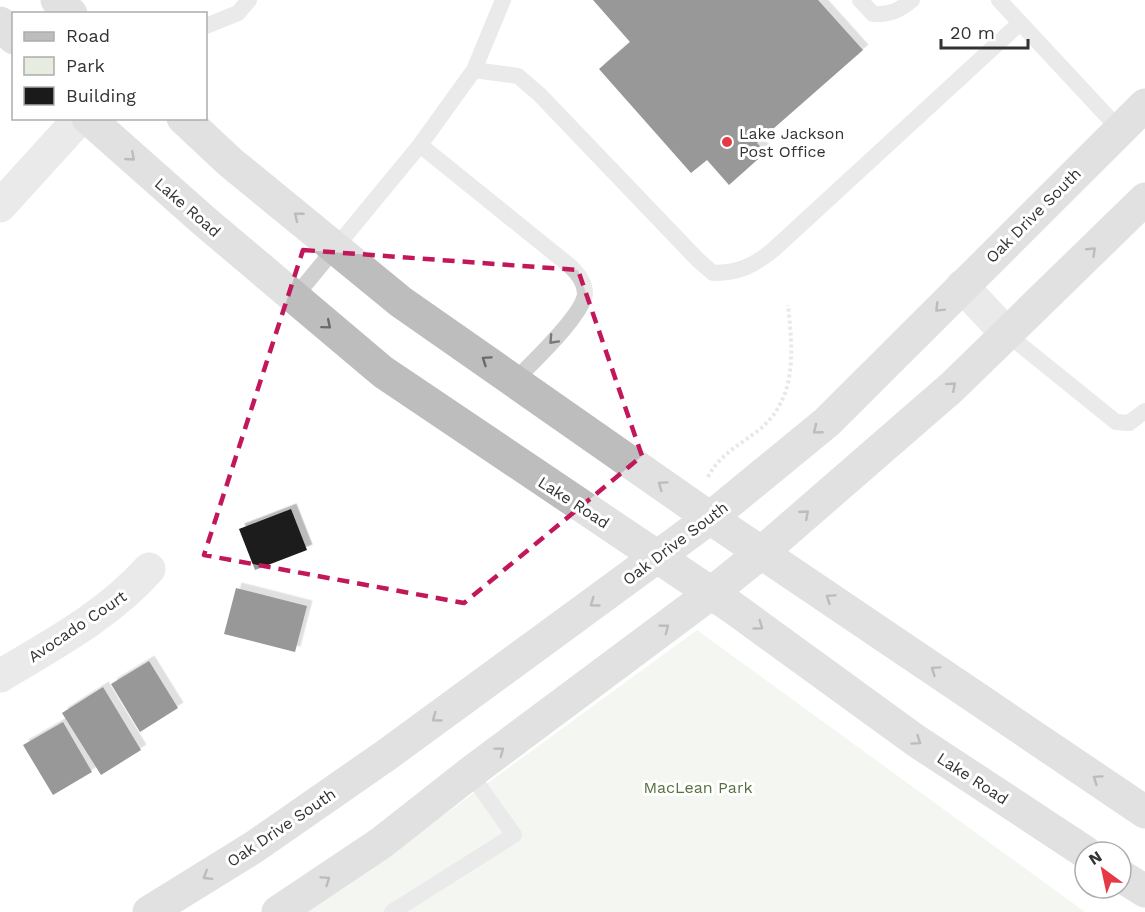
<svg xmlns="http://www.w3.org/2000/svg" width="1145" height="912" viewBox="0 0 1145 912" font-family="'Work Sans',sans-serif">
  <defs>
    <filter id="shadow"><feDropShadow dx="5.5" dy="-5.5" stdDeviation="0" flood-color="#0004"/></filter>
  </defs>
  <rect width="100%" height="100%" fill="#fff"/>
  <path fill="#e6ecdf" d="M697,630l388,282h-792l118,-73z"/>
  <path fill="#1a1a1a" filter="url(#shadow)" d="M593,0h225l45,50 -106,93 9,9 -37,33 -22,-25 -16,13 -92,-104 31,-27z
    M291,509l16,41 -52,20 -16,-41z
    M236,588l71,18 -12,46 -71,-18z
    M149,661l29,47 -38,24 -29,-48z
    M103,687l38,63 -40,25 -39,-62z
    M63,722l29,50 -39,23 -30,-50z"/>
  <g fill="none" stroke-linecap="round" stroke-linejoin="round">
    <path stroke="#cdcdcd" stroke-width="4" stroke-dasharray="3 3" stroke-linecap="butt" d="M708,477c10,-20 29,-31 47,-44 43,-32 38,-80 33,-128"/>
    <path stroke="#d0d0d0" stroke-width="16" d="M860,0l13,14c16,1 26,-3 39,-14
      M999,0l121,130
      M206,26l32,-13 11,-13
      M474,70l44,6 22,19 158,165 15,13c26,0 40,-7 60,-23l247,-227
      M420,145l150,121c8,8 15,16 15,28 -2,21 -54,70 -70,86
      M294,298l126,-153 54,-75 29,-70
      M1007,334l109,88 13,1 16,-12
      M392,912l122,-77 -44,-62"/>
    <path stroke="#d0d0d0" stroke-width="33" d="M0,206l80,-88
      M962,286l45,48
      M0,676c53,-32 108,-61 149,-107"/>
    <path stroke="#bdbdbd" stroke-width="33" d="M57,0l14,14
      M0,23l14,15
      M88,118l115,102 180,152 349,235 183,133 170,112
      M183,118l47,44 171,140 309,216 435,294
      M1121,876l24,15
      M149,912l105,-65 131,-91 325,-238 117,-96 318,-317
      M278,912l103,-69 89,-70 240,-179 51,-41 191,-166 193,-188"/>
  </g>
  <defs><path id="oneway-chevron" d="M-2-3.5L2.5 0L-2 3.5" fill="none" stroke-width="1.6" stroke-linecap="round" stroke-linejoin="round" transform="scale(1.5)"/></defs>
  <g stroke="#6a6a6a">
    <use href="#oneway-chevron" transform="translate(131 157) rotate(41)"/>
    <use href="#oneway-chevron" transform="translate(298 216) rotate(-141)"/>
    <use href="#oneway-chevron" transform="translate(1092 251) rotate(-44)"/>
    <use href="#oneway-chevron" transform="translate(939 308) rotate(135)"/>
    <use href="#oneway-chevron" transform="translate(327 325) rotate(40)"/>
    <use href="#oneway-chevron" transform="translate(486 360) rotate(-146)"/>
    <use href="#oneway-chevron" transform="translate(952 386) rotate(-42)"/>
    <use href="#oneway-chevron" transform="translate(817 430) rotate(141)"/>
    <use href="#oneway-chevron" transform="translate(662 485) rotate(-145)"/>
    <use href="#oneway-chevron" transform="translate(805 514) rotate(-41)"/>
    <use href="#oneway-chevron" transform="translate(830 598) rotate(-146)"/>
    <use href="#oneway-chevron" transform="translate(594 603) rotate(144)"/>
    <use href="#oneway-chevron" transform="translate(759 626) rotate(36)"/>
    <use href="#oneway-chevron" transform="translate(665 628) rotate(-37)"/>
    <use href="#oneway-chevron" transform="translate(935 670) rotate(-146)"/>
    <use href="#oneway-chevron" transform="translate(436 718) rotate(144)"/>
    <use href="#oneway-chevron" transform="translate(917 741) rotate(34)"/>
    <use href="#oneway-chevron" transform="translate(500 751) rotate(-37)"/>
    <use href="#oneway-chevron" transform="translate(1097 779) rotate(-146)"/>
    <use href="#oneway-chevron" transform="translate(207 876) rotate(148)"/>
    <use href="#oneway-chevron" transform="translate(326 880) rotate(-34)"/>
  </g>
  <use stroke="#7a7a7a" href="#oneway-chevron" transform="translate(553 340) rotate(133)"/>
  <path d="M0 0H1145V912H0ZM303,250l275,20 64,186 -178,147 -260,-48z" fill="#fff" fill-opacity=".55" fill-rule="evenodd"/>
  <path fill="none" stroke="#c2185b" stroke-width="4.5" stroke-dasharray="12 8" stroke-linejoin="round" d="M303,250l275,20 64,186 -178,147 -260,-48z"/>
  <circle fill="#e63946" stroke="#fff" stroke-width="2" cx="727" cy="142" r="6"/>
  <g text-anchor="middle" stroke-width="6" stroke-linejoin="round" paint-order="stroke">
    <g font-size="16" fill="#333" stroke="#fff" text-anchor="start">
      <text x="739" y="139">Lake Jackson<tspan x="739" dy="18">Post Office</tspan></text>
    </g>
    <g font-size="16" fill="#333" stroke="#fff">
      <text transform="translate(188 207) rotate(41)" y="6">Lake Road</text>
      <text transform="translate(1033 215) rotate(-45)" y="6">Oak Drive South</text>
      <text transform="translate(574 502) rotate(33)" y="6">Lake Road</text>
      <text transform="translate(675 543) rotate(-37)" y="6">Oak Drive South</text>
      <text transform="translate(77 626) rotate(-34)" y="6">Avocado Court</text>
      <text transform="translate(973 778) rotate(33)" y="6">Lake Road</text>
      <text transform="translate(281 827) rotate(-34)" y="6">Oak Drive South</text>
    </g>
    <g font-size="16" fill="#56703f" stroke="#fff">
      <text x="698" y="793">MacLean Park</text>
    </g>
  </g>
  <rect x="12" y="12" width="195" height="108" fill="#ffffff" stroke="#adadad" stroke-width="1.5"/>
  <rect x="24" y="32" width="30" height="9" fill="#bdbdbd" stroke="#adadad" stroke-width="1.5"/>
  <text x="66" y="42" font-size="18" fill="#333333">Road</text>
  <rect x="24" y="57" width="30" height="18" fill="#e6ecdf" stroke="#adadad" stroke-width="1.5"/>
  <text x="66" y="72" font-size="18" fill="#333333">Park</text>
  <rect x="24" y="87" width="30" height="18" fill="#1a1a1a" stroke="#adadad" stroke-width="1.5"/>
  <text x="66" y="102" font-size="18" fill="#333333">Building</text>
  <g transform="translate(1103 870) rotate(327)"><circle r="28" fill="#ffffff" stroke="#adadad" stroke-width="1.5"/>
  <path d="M0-4.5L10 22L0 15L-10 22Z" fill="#e63946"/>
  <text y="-9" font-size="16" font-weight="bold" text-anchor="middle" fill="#333333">N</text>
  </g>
  <path d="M941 39v9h87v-9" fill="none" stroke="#333333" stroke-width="3"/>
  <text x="950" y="39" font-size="18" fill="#333333" stroke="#ffffff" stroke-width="4.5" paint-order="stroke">20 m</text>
</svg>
